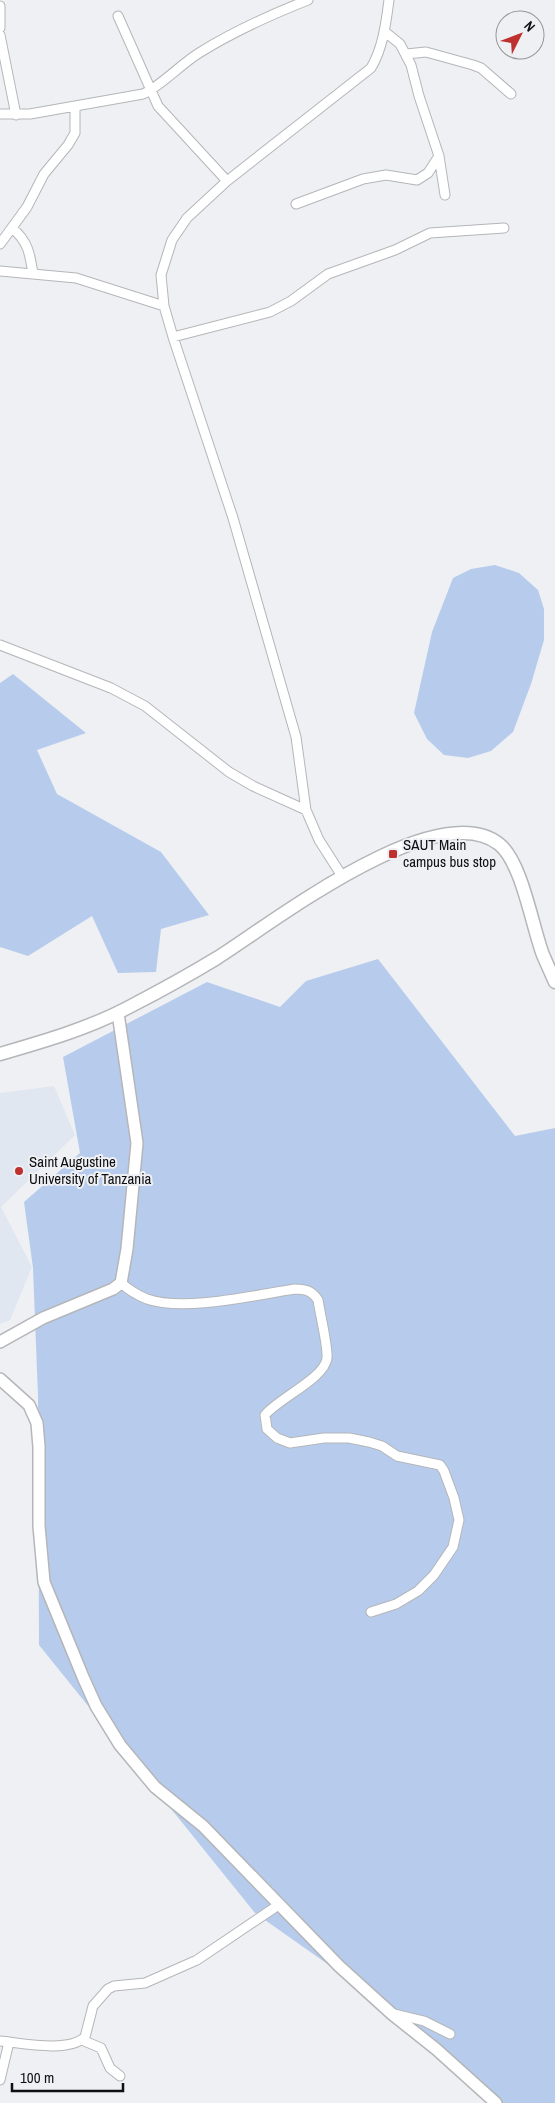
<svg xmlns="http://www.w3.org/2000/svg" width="555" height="2103" viewBox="0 0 555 2103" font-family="'Archivo Narrow',sans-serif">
  <rect width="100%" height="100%" fill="#eef0f3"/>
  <path fill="#e1e7f1" d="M54,1086l21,49 -74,72 31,60 -22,53 -10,4v-231z"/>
  <path fill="#b7ccec" d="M495,565l24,8 19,17 6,19v31l-13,44 -18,48 -22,19 -23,7 -24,-3 -17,-16 -13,-26 18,-81 21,-54 18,-9z
    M13,674l73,59 -49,17 20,44 104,58 48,63 -48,14 -5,43 -38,1 -26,-57 -64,40 -28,-9v-264z
    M378,959l137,177 40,-8v975h-60l-105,-95 -135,-95 -216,-268 -1,-249 -5,-128 -9,-66 56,-49 -17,-96 144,-75 73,25 26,-26z"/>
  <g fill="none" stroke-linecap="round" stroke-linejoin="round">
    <g stroke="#b4b6b9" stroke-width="11">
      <path id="minor" d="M118,16l40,90 69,75
        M0,28v-22
        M0,35l16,80
        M406,54l20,-2 47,13 8,3 30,26
        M0,114h30l113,-20c18,-8 38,-30 56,-41 35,-22 71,-38 109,-53
        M439,156l6,39
        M296,204l67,-25 23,-4 31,5 11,-7 11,-17 -20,-60 -8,-31 -11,-21 -16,-13
        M12,228c16,13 18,26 21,46
        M0,244l27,-37 17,-33 24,-29 7,-12v-27
        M0,271l76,7 88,28
        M173,337l97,-25 21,-11 37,-27 67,-24 35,-17 74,-5
        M0,645l111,43 34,18 84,66 24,14 53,24
        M342,876l-23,-36 -13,-30 -10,-73 -63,-219 -60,-181 -9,-31 -3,-31 11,-35 15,-22 40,-37 144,-113c12,-20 15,-45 18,-68
        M121,1283c8,7 16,12 26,16 37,13 108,-4 148,-10 11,0 17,2 23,11 2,14 10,46 9,58 -2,20 -48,40 -62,57l2,14 10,9 13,5 34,-5h25l20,4 13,4 15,10 43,9 4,6 10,27 5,22 -6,27 -19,28 -16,16 -22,13 -25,8
        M395,2014l29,7 26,13
        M82,2040l19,8 9,20 10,8
        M0,2041c22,2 68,12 85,-4l8,-31 15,-17 6,-3 31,-3 52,-23 83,-56
        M0,2080l9,-38"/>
    </g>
    <g stroke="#b4b6b9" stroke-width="14">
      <path id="tertiary" d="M0,1342l43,-24 70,-29 8,-6 6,-34 10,-106 -19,-130
        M0,1379l29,26 8,18 2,24v79l5,56 39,95 13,29 24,39 35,42 48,39 136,140 53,48 44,35 60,54"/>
    </g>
    <g stroke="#b4b6b9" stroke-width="15">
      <path id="secondary" d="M0,1054c45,-13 90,-26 131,-48 29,-15 58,-31 86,-48 54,-34 219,-163 282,-114 23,18 33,82 44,111 4,9 8,18 12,27"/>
    </g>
    <use href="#minor" stroke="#fff" stroke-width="9"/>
    <use href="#tertiary" stroke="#fff" stroke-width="11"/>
    <use href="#secondary" stroke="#fff" stroke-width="12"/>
  </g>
  <g fill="#bf312e" stroke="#eef0f3" stroke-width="2">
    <rect x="388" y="849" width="10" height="10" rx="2.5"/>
    <circle cx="19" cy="1171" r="5"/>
  </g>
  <g text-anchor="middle" stroke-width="4" stroke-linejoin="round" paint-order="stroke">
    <g font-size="15" fill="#0e0f10" stroke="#eef0f3" text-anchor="start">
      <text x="403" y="850">SAUT Main<tspan x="403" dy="17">campus bus stop</tspan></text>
      <text x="29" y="1167">Saint Augustine<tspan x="29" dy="17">University of Tanzania</tspan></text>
    </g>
  </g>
  <g transform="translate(520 35) rotate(48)"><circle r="24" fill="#eef0f3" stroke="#949698"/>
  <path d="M0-4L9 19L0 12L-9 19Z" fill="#bf312e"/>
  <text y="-8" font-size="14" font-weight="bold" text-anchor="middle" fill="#0e0f10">N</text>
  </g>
  <path d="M12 2083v8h111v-8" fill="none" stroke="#0e0f10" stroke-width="2.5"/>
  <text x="20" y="2083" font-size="15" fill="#0e0f10" stroke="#eef0f3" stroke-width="4" paint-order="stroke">100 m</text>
</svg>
